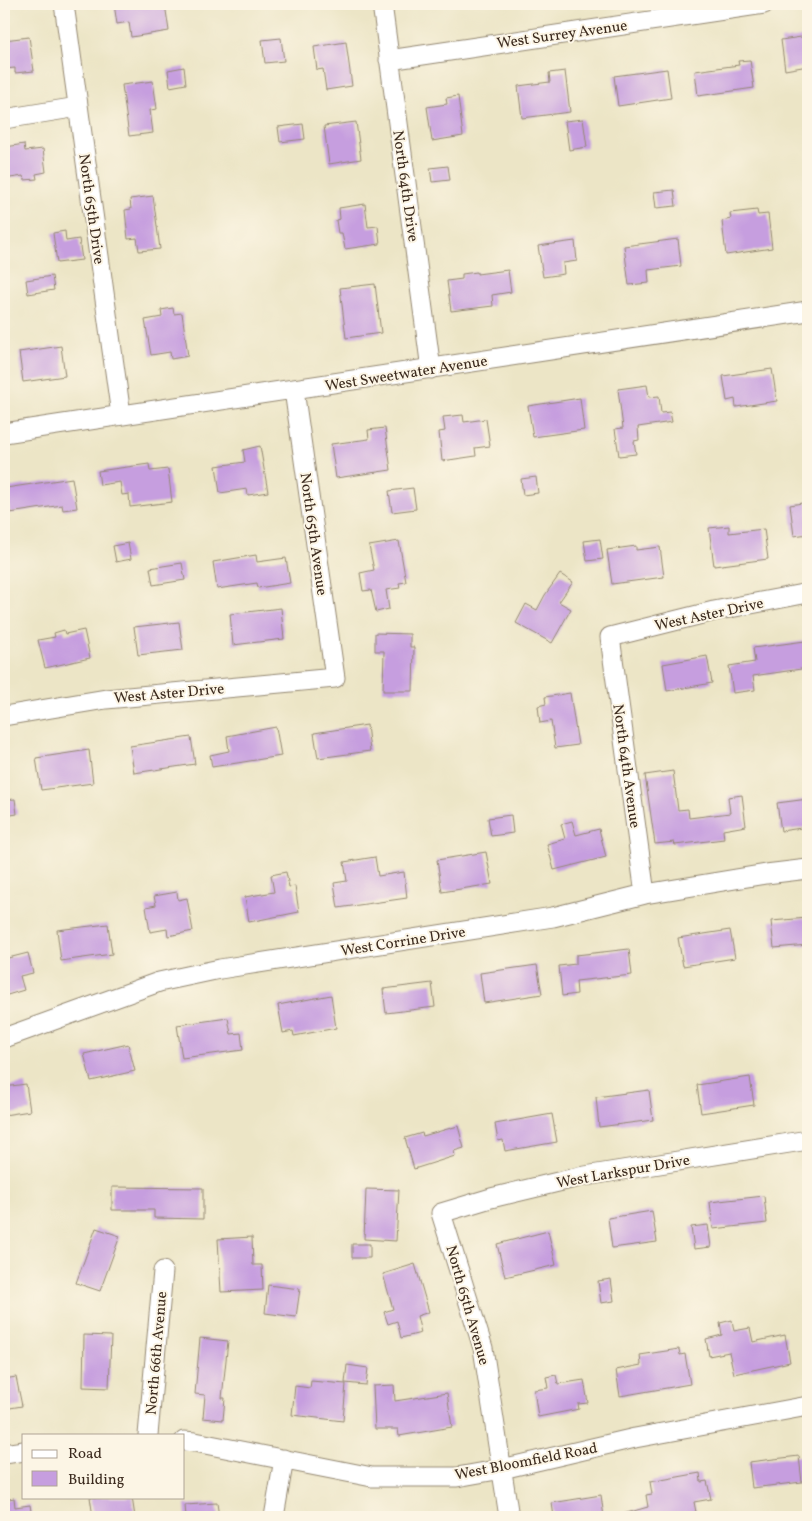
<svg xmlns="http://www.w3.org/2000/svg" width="812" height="1521" viewBox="0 0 812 1521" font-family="Vollkorn,serif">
  <rect width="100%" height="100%" fill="#fcf5e5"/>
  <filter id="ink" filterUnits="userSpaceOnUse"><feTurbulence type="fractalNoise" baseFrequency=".02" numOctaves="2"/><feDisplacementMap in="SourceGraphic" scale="10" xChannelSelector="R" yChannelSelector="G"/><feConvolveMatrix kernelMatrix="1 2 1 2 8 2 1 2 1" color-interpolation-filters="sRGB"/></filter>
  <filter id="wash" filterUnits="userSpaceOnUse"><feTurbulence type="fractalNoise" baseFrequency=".0096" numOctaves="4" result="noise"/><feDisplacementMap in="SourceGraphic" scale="20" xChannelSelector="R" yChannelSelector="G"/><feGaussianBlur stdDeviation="1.12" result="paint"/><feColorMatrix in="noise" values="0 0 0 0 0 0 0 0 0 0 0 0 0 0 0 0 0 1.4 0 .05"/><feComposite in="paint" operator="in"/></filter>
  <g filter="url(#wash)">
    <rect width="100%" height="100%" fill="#ece5c6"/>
    <g id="blocks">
      <path fill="#c69edf" d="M114,4h51l4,27 -38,6 -2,-15 -12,2z
        M808,36v30l-23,4 -4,-30z
        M29,37l5,34 -19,2v-5l-11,1v-29z
        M281,38l3,23 -19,2 -3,-23z
        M346,42l6,44 -26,4 -3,-21 -6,1 -3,-23z
        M750,60l4,28 -56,8 -3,-25 44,-6 -1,-4z
        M184,67l2,17 -16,3 -2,-17z
        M667,69l4,29 -53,8 -4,-30z
        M565,71l5,41 -48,6 -4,-32 32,-4 -1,-9z
        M153,81l4,28 -7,1 3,23 -24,3 -7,-51z
        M458,96l5,40 -31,5 -5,-34 20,-3 -1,-6z
        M583,119l4,28 -18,3 -4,-29z
        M356,122l5,37 -32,5 -5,-38z
        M303,124l2,15 -25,3 -2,-15z
        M24,144l1,7 18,-2 3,23 -10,2 1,5 -13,1 -1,-4 -19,3v-24h3l-1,-8z
        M448,166l2,14 -18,2 -2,-14z
        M674,190l2,16 -20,2 -2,-16z
        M153,196l7,53 -21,2 -2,-13 -9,1 -3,-29 6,-1 -1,-10z
        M365,204l3,23 10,-1 2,18 -35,5 -3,-16h-4l-2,-13 4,-1 -1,-11z
        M757,210l1,5 10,-1 4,34 -46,7 -4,-34 9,-2 -1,-6z
        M65,231l1,10 13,-2 3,21 -25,3 -4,-30z
        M678,239l3,27 -33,4 1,13 -20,2 -5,-39z
        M575,241l2,20 -14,2 1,11 -21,3 -5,-31z
        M508,270l3,22 -19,3 1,11 -42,5 -4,-30 15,-2v-5l15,-2v2z
        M52,276l2,14 -26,4 -2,-14z
        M375,284l6,49 -35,5 -6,-50z
        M173,308l1,6 8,-1 6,43 -17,3 -1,-7 -19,3 -6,-35 17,-3 -1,-7z
        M61,346l4,30 -42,6 -4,-30z
        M772,369l5,32 -41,6 -1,-8 -8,2 -4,-25z
        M647,385l2,12 10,-1 2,17 9,-1 2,10 -34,5 1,13 -5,1 2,13 -17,2 -4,-27 8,-1 -5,-39z
        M580,398l4,32 -51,7 -5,-31z
        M463,415l1,7 22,-3 4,27 -15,2 1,8 -34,5 -3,-29 6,-1 -2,-14z
        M385,428l6,42 -55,8 -5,-34 38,-5 -1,-9z
        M260,446l8,46 -20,3 -1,-6 -27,4 -4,-27 29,-4 -2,-12z
        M149,464l1,7 18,-2 4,33 -42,5 -1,-13 -7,1 -2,-13 -20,3 -2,-14z
        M536,477l2,16 -15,2 -2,-16z
        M72,478l5,30 -14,2 -1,-5 -52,8 -4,-25z
        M413,488l3,21 -24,3 -3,-21z
        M808,502v32l-14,2 -4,-31z
        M729,526v7l35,-4 4,30 -54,7 -5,-38z
        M600,539l3,20 -16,2 -3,-20z
        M399,541l7,41 -7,1 1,5 -14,2 3,19 -13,3 -5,-22 -8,1 -3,-18 14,-3 -5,-24z
        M128,543l3,16 -15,3 -3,-16z
        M636,546v4l24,-3 4,30 -52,7 -5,-34z
        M256,555l1,7 29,-4 4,25 -32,5 -1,-5 -40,6 -4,-27z
        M182,563l3,17 -32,5 -3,-17z
        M560,574l13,8 -14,20 12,7 -19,34 -36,-20 10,-19 11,6 8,-15z
        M281,608l3,31 -51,6 -3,-31z
        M179,622l4,28 -45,5 -4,-28z
        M64,630l1,4 19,-4 6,28 -45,10 -7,-28 17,-3 -1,-4z
        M375,633l35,1v13h4l-1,44h-30l1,-40h-9z
        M805,641l3,27 -55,8 2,14 -22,3 -4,-27 26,-4 -2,-14z
        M707,656l5,27 -45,8 -4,-27z
        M570,693l8,52 -23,3 -4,-27 -11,2 -2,-17 8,-2 -1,-7z
        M367,725l3,26 -52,7 -4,-25z
        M276,727l5,29 -69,11 -2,-12 19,-4 -2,-15z
        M191,737l4,27 -61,9 -4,-27z
        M89,750l4,33 -52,7 -5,-32z
        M673,771l5,39 10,-1 1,9 41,-5 -2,-16 14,-2 4,31 -23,4 1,9 -49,6 -1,-3 -19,2 -10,-69z
        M15,799l2,15 -12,2 -1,-16z
        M808,799v28l-27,4 -4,-28z
        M511,815l2,18 -22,3 -3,-18z
        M572,821l4,14 23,-6 7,28 -52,13 -7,-26 18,-5 -4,-15z
        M486,852l6,32 -50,8 -5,-32z
        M375,857l3,19 26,-4 3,26 -69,10 -4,-25 13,-2 -3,-19z
        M286,872l3,15 6,-1 4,26 -50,10 -4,-25 29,-5 -3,-17z
        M177,892l1,8 9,-2 6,33 -25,5 -1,-7 -17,3 -4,-25 10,-2 -2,-9z
        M808,918v27l-34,3 -3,-27z
        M108,924l4,30 -51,7 -4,-31z
        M730,930l5,28 -52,8 -5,-28z
        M629,949l3,26 -56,6 1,13 -15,2 -3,-30 17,-2v-9z
        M28,953l5,20 -13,3 4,14 -20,6v-37z
        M537,965l5,29 -58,9 -4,-30z
        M432,983l3,24 -49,6 -3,-24z
        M331,995l5,33 -42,8 -1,-5 -10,2 -5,-28z
        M228,1018l3,16 10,-1 2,17 -61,8 -5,-33z
        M128,1044l7,27 -44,10 -7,-27z
        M750,1077l4,28 -53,8 -4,-28z
        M26,1084l4,27 -26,4v-28z
        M649,1090l4,30 -54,7 -3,-30z
        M552,1114l5,28 -52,9 -2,-11 -5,1 -3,-17z
        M458,1126l6,22 -10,3 1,5 -41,13 -9,-31 17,-5 1,3z
        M112,1187l91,1v31l-49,-1v-8h-42z
        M366,1189l33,1 -3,51 -32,-2z
        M764,1196l3,27 -54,6 -3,-27z
        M652,1211l5,31 -45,6 -4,-30z
        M708,1225l3,22 -17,2 -3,-22z
        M96,1228l24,8 -20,55 -24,-8z
        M548,1231l8,34 -51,12 -8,-33z
        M252,1237l1,28h9l1,25 -42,2 -3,-53z
        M352,1244h18v14h-18z
        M415,1264l14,48 -12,4 4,17 -20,5 -4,-17 -9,3 -4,-12 9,-3 -10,-35z
        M611,1279l3,22 -13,2 -3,-22z
        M268,1285l32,4 -4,28 -31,-4z
        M732,1320l2,11 16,-3 3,14 32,-7 5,27 -56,12 -5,-22 -20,4 -3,-17 16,-4 -2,-12z
        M84,1335l27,1 -2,52 -26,-1z
        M200,1338l28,3 -6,57h3l-2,22 -20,-2 2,-23 -10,-1z
        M679,1349l1,6 5,-1 5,30 -70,12 -4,-26 25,-5 -1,-10z
        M347,1365l21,3 -2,17 -21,-2z
        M556,1375l2,9 26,-4 4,23 -10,1 1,5 -41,8 -4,-27 14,-2 -2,-11z
        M16,1377l6,29 -18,3v-30z
        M311,1381l35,3 -3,37 -51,-6 3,-29 15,2z
        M394,1385l1,16 52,-8 5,34 -53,9 -1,-7h-23l-2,-43z
        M799,1456l3,26 -50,6 -3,-26z
        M700,1473l1,9 6,-1 4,18 -17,3 2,10 -29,5h-44v-3l25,-7 -2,-12 6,-1 -2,-12z
        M601,1495l3,22h-50l-2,-14z
        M90,1497h42l3,20h-42z
        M14,1498l1,9 15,-2 2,12h-28v-17z
        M217,1503l2,14h-33l-1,-12z"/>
    </g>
  </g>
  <g filter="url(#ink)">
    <use href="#blocks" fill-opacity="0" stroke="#948872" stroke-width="1"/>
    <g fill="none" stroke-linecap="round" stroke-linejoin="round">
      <g stroke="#948872" stroke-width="21">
        <path id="minor" d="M64,4l57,411
          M382,4l49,365
          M389,60l375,-56
          M4,119l74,-12
          M4,433l804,-122
          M4,716l102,-17 229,-21 -41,-288
          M645,894l-35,-257 104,-26 94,-18
          M4,1038l155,-56 61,-13 333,-52 92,-23 121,-20 42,-5
          M148,1435l15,-164
          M184,1441l11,1 177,35h85l45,-8 133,-31 173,-32
          M4,1454l20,-3
          M274,1517l10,-58
          M509,1517l-26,-169 -42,-135 50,-15 88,-21 229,-37"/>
      </g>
      <use href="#minor" stroke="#fff" stroke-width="19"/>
    </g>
  </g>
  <g text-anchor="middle" stroke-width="4" stroke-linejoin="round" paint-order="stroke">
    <g font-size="15" fill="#3b2a1e" stroke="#fcf5e5">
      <text transform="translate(562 34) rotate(-8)" y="5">West Surrey Avenue</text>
      <text transform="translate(406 186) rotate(82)" y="5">North 64th Drive</text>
      <text transform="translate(92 209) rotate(82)" y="5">North 65th Drive</text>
      <text transform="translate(406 373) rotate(-9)" y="5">West Sweetwater Avenue</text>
      <text transform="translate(314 534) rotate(82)" y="5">North 65th Avenue</text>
      <text transform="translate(709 614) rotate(-12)" y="5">West Aster Drive</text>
      <text transform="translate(169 693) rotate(-5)" y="5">West Aster Drive</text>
      <text transform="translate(627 766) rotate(82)" y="5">North 64th Avenue</text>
      <text transform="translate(403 941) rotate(-9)" y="5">West Corrine Drive</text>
      <text transform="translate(623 1171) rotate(-10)" y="5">West Larkspur Drive</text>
      <text transform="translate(468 1305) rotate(74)" y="5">North 65th Avenue</text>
      <text transform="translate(156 1353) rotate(-85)" y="5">North 66th Avenue</text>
      <text transform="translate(526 1461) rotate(-11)" y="5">West Bloomfield Road</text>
    </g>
  </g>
  <rect width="812" height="1521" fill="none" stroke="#fcf5e5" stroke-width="20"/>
  <rect x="22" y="1434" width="162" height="65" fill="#fcf5e5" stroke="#afa495"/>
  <rect x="32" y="1450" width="25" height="8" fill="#ffffff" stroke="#afa495"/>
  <text x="68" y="1458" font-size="15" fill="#3b2a1e">Road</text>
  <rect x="32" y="1471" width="25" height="15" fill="#c69edf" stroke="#afa495"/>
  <text x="68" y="1484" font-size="15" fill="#3b2a1e">Building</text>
</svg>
